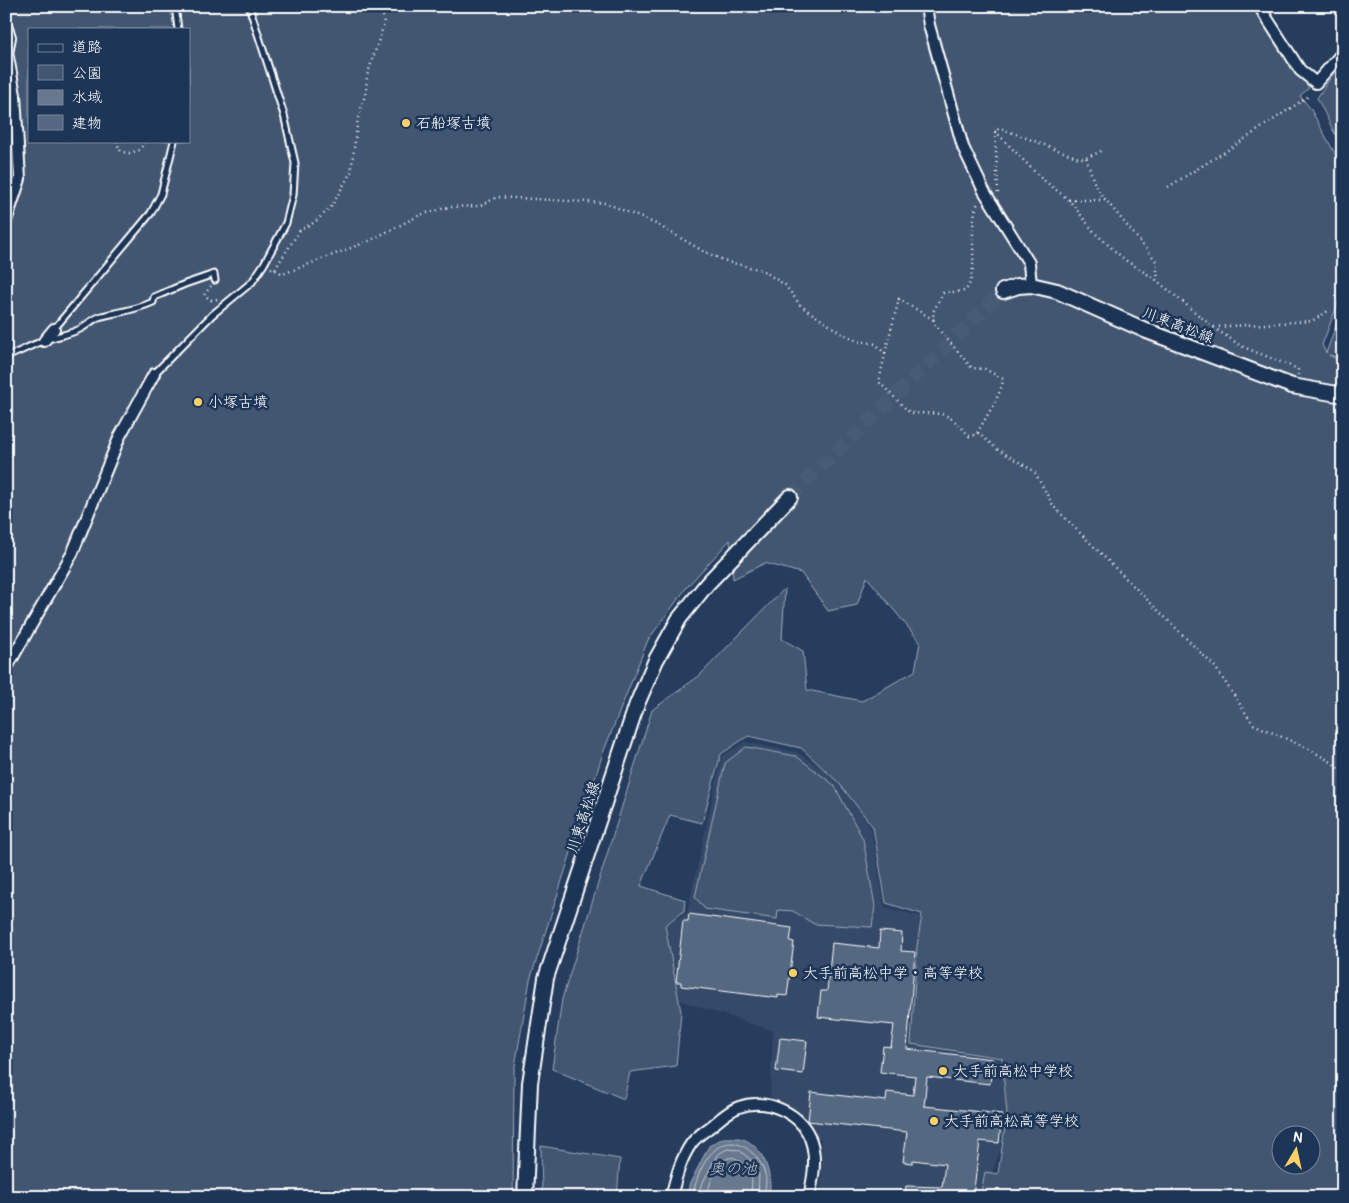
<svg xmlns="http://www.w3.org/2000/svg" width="1349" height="1203" viewBox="0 0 1349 1203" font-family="Pangolin,'Klee One',sans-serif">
  <rect width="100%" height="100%" fill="#263d5e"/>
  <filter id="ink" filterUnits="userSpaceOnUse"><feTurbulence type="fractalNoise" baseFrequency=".02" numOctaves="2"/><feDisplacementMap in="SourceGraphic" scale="10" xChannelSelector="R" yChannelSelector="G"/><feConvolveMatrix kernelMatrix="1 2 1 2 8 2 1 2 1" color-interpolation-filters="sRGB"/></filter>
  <g filter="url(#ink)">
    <path fill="#344a68" d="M744,742l52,10 45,28 30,49 14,79 35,8 -4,127 84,16 8,53 -8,38 -16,47h-167l5,-20 -1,-37 -51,-43 3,-66 -113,-37 7,-70 20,-11 35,-157z"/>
    <path fill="#425672" stroke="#a0aab8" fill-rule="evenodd" d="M6,6h1248l55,82 -9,8 10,12 33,60v122l-21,55 4,8 17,-46v52l-14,-4 14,8v834h-363l5,-25 13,2 9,-60 -5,-56 -91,-14 6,-98 5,-32 -36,-11 -13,-76 -34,-44 -38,-35 -53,-12 -27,18 -19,69 -32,-8 -29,71 44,14 -1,11 -19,14 16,87 -5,54 -46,6 -6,27 -72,-30 10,-70 90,-289 47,-34 86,-88 -3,51 21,12 4,39 55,11 53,-30 5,-29 -53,-65 -10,28 -29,6 -27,-38 -36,-10 -32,16 -3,-39 -43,47 -39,53 -45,113 -73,227 -16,92 -1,125h-507zM29,29h160v112h-160zM1282,1136h30v30h-30z
      M1343,59v91l-26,-52z
      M746,747l50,9 38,29 29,54 12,67 -3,21 -58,-3 -21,-13 -15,-1 -1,9 -72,-10 -10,-12 30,-134z
      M541,1146l79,13 -3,38h-75z"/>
    <path fill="#67788e" stroke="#a4aebb" d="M723,1138c6,0 15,-1 20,1 22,8 30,38 26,58h-81l1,-12 20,-39z"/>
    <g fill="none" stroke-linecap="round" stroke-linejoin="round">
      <path stroke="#c2c9d2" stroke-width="1" d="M693,1197c3,-28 26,-72 57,-46 7,5 13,15 15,23 2,6 0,16 -1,23
        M699,1197l1,-9 17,-33 10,-6 12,1 12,10 8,15 -1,22
        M707,1197c1,-14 16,-51 33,-36 5,3 10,10 11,16 2,6 0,14 -1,20"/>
    </g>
    <path fill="#556781" stroke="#fff" d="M689,914l103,14 -2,13 4,1 -7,54 -9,-1v3l-97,-12v-4h-5l7,-61h5z
      M880,931l22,2 -1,18 14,1 -8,97 86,10 -3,25 -63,-7 -3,29 78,8 -3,29 -19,-2 -7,56h-68l1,-11 36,1 3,-23 -32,-4v3l-10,-1 4,-30 -99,-11 3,-29 75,9 1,-9 26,3 2,-19 -35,-4 3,-26 8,1 3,-22 -76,-8 3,-26h6l5,-48 47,5z
      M780,1038l27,3 -4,33 -27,-3z"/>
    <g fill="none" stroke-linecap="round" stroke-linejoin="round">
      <path stroke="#475a76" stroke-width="14" stroke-dasharray="14 7" stroke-linecap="butt" d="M790,497l213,-206"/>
      <g stroke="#fff" stroke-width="9">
        <path id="lane" d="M175,6l3,23
          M54,329l97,-116 10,-19 13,-53
          M6,357c13,-5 26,-12 39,-17 12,-4 27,-6 37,-12 7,-4 11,-10 20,-12 17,-4 34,-6 51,-14l1,-5 31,-13 29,-10 1,6
          M154,374l58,-59 40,-33 12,-18 22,-41 7,-28 2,-32 -11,-48 -35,-109"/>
      </g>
      <g stroke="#fff" stroke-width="14">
        <path id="street" d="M926,6l3,19 34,122 21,44 45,72 2,22
          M1259,6l41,64 16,13 27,-31
          M1341,6l2,3
          M6,26l4,11 -4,23
          M6,221l14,-42 -5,-84 -7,-38
          M44,341l10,-12
          M6,669l66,-115 48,-118 34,-62
          M671,1197c5,-19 9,-37 20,-53 5,-8 16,-14 23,-20 7,-6 16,-14 25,-17 27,-10 63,6 72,34 6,18 2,38 -2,56"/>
      </g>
      <g stroke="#fff" stroke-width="18">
        <path id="secondary" d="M1003,291l15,-5 13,-1 26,6 90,40 145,55 51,9
          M525,1197l5,-114 16,-105 91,-274 19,-44 23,-41 28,-35 83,-87"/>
      </g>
      <path stroke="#fff" stroke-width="2.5" stroke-dasharray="1 4" stroke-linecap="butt" d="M995,131l46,47 28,22 26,33 30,27 30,19 58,48 28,19 57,23v6
        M116,141l5,11 8,1 11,-3 5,-9
        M1086,158l10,30 60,73 2,19
        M1168,187l63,-39 78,-52
        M998,193l-3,-62 5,-3 79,30h7l15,-7
        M1069,200h39
        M271,268l12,6 86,-33 51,-26 29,-8 31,-1 17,-9 109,6 50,21 47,27 25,11 34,8 23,15 16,21 40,27 17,8 18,3 9,10 -6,28 31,31c33,1 36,-4 59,23l7,-1c7,-13 27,-43 27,-56l-18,-10 -13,-1 -38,-44 -1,-12 10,-19 22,-2c17,-21 0,-64 14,-90
        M275,269l25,-39 15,-8 16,-15 20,-35 7,-54 8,-26 1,-16 17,-52 -2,-18
        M211,286l-7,9 7,5 6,-1
        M1214,327l98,-6 16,-10
        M885,353l14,-54 35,21
        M978,433l19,16 37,22 20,36 161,160 38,57 56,25 24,14 10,11"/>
      <use href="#lane" stroke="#1d3557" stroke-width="5"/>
      <use href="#street" stroke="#1d3557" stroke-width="10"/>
      <use href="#secondary" stroke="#1d3557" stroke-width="14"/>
    </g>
  </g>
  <g fill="#ffd166" stroke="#1d3557" stroke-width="2">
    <circle cx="406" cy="123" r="5"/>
    <circle cx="198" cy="402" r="5"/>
    <circle cx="793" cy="973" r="5"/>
    <circle cx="943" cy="1071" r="5"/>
    <circle cx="934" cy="1121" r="5"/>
  </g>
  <g text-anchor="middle" stroke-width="5" stroke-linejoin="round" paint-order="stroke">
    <g font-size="15" fill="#fff" stroke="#1d3557" text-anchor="start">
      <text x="416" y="128">石船塚古墳</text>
      <text x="208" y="407">小塚古墳</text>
      <text x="803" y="978">大手前高松中学・高等学校</text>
      <text x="953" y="1076">大手前高松中学校</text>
      <text x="944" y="1126">大手前高松高等学校</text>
    </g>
    <g font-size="15" fill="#fff" stroke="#1d3557">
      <text transform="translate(1178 325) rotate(21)" y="5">川東高松線</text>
      <text transform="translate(583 817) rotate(-72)" y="5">川東高松線</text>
    </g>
    <g font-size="16" font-style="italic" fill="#bbc2cc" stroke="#1d3557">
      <text x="733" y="1174">奥の池</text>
    </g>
  </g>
  <rect width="1349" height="1203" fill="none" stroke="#1d3557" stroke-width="25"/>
  <rect x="12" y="12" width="1324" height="1178" fill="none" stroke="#fff" stroke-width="2" filter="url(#ink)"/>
  <rect x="28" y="28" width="162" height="115" fill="#1d3557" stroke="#77869a"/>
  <rect x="38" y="44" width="25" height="8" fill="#1d3557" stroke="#77869a"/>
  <text x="72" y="52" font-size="15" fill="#ffffff">道路</text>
  <rect x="38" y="65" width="25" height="15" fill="#425672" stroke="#77869a"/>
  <text x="72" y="78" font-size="15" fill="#ffffff">公園</text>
  <rect x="38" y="90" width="25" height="15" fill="#67788e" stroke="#77869a"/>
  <text x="72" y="102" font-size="15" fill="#ffffff">水域</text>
  <rect x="38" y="115" width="25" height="15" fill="#556781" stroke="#77869a"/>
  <text x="72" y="128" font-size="15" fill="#ffffff">建物</text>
  <g transform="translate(1296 1150) rotate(9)"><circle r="24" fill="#1d3557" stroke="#77869a"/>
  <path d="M0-4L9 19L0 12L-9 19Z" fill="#ffd166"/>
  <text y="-8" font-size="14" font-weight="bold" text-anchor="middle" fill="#ffffff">N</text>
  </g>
</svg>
